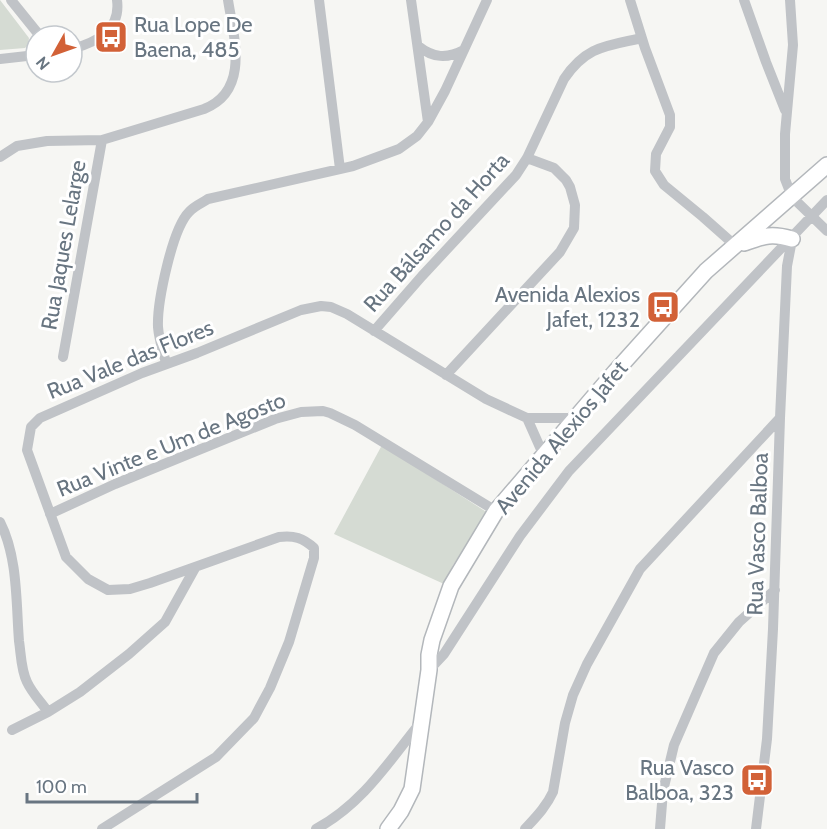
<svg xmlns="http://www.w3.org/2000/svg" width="827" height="829" viewBox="0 0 827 829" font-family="Cabin,sans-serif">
  <rect width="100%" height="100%" fill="#f6f6f3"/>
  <path fill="#d5dbd3" d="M0,0l29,38 -1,7 -3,3 -25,2z
    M382,445l106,68 -35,52 -9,19 -110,-50z"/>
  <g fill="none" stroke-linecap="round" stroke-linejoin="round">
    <g stroke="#b3b7bb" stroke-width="18">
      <path id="secondary" d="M744,243c20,-7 27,-10 48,-4
        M388,829l13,-18 11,-22 17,-119v-15l3,-15 19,-54 45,-75 119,-139 91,-101 121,-106"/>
    </g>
    <path stroke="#c0c3c7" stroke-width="10" d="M11,0l29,36
      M319,0l21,169
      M411,0l17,122
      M630,0l15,48 25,67v12l-14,27 -1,17 9,14 39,32 26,23 4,7
      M744,0l22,62 19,48
      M790,0l3,45 -8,89v45l7,18 35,34
      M418,46c15,12 29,13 46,4
      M72,49c25,-7 49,-19 45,-49
      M0,59l36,-4
      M0,157l17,-11 30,-5 55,-1 102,-31c46,-18 30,-71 24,-109
      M374,331l48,-55 94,-101 11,-17 37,-79c22,-33 42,-33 78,-41
      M63,357l39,-217
      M166,363c-3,-12 -7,-23 -8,-36 -1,-24 14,-98 31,-115 5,-6 13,-9 19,-13l145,-33 46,-17 18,-13 11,-14 17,-31 42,-91
      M446,375l114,-123 14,-24 1,-23 -5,-18 -4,-7 -12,-12 -27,-10
      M527,418l16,36
      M50,514l65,-30 160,-65 26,-7 22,-1 7,2 25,12 141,86
      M0,522c18,35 16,81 19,119 2,13 2,29 8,41 5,11 14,20 21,30
      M429,670l15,-16 76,-118 49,-65 258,-271
      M12,730l36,-18 32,-20 49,-38 36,-32 30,-54
      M102,829l114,-72 38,-39 16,-30 19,-46 25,-84v-10c-11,-10 -20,-13 -35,-11l-129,46 -20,6 -22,1 -20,-11 -22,-22 -39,-107 4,-23 9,-9 102,-45 55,-20 104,-43 20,-4 10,1 16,7 139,85 41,19h48
      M316,829c46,-25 72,-66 104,-106
      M525,829c11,-12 21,-22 28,-37l12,-69 8,-28 14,-31 53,-95 140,-151
      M660,829l3,-38 11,-46 40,-92 25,-31 36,-32
      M756,829l11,-90 6,-110 7,-211 7,-152 5,-26"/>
    <use href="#secondary" stroke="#fff" stroke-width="15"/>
  </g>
  <defs>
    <g id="bus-square" transform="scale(1.725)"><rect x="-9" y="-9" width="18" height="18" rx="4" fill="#d26137" stroke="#fff"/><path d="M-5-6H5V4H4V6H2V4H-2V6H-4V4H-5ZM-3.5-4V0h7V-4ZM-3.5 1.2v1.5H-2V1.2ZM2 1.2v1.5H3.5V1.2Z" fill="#fff"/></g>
  </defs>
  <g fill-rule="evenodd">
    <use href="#bus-square" x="111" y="37"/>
    <use href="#bus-square" x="663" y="307"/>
    <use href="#bus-square" x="757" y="780"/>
  </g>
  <g text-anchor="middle" stroke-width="6" stroke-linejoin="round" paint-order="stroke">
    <g font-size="22" fill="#687581" stroke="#fff" text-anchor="end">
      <text x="134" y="32" text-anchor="start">Rua Lope De<tspan x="134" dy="25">Baena, 485</tspan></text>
      <text x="640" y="302">Avenida Alexios<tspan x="640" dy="25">Jafet, 1232</tspan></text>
      <text x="734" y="775">Rua Vasco<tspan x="734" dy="25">Balboa, 323</tspan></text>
    </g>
    <g font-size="22" fill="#687581" stroke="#fff">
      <text transform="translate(436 232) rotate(-48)" y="8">Rua Bálsamo da Horta</text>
      <text transform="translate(63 245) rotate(-80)" y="8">Rua Jaques Lelarge</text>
      <text transform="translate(130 359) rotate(-22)" y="8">Rua Vale das Flores</text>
      <text transform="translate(561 437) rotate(-50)" y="8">Avenida Alexios Jafet</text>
      <text transform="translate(171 444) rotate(-22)" y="8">Rua Vinte e Um de Agosto</text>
      <text transform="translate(757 534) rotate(-88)" y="8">Rua Vasco Balboa</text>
    </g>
  </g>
  <g transform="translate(54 54) rotate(230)"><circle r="28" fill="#ffffff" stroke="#c3c8cd" stroke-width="1.5"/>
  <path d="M0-4.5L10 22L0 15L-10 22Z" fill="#d26137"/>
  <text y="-9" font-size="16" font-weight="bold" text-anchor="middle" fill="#687581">N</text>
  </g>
  <path d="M27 793v9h170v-9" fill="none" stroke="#687581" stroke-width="3"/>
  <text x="36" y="793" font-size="18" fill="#687581" stroke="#ffffff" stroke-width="4.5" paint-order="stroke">100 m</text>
</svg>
